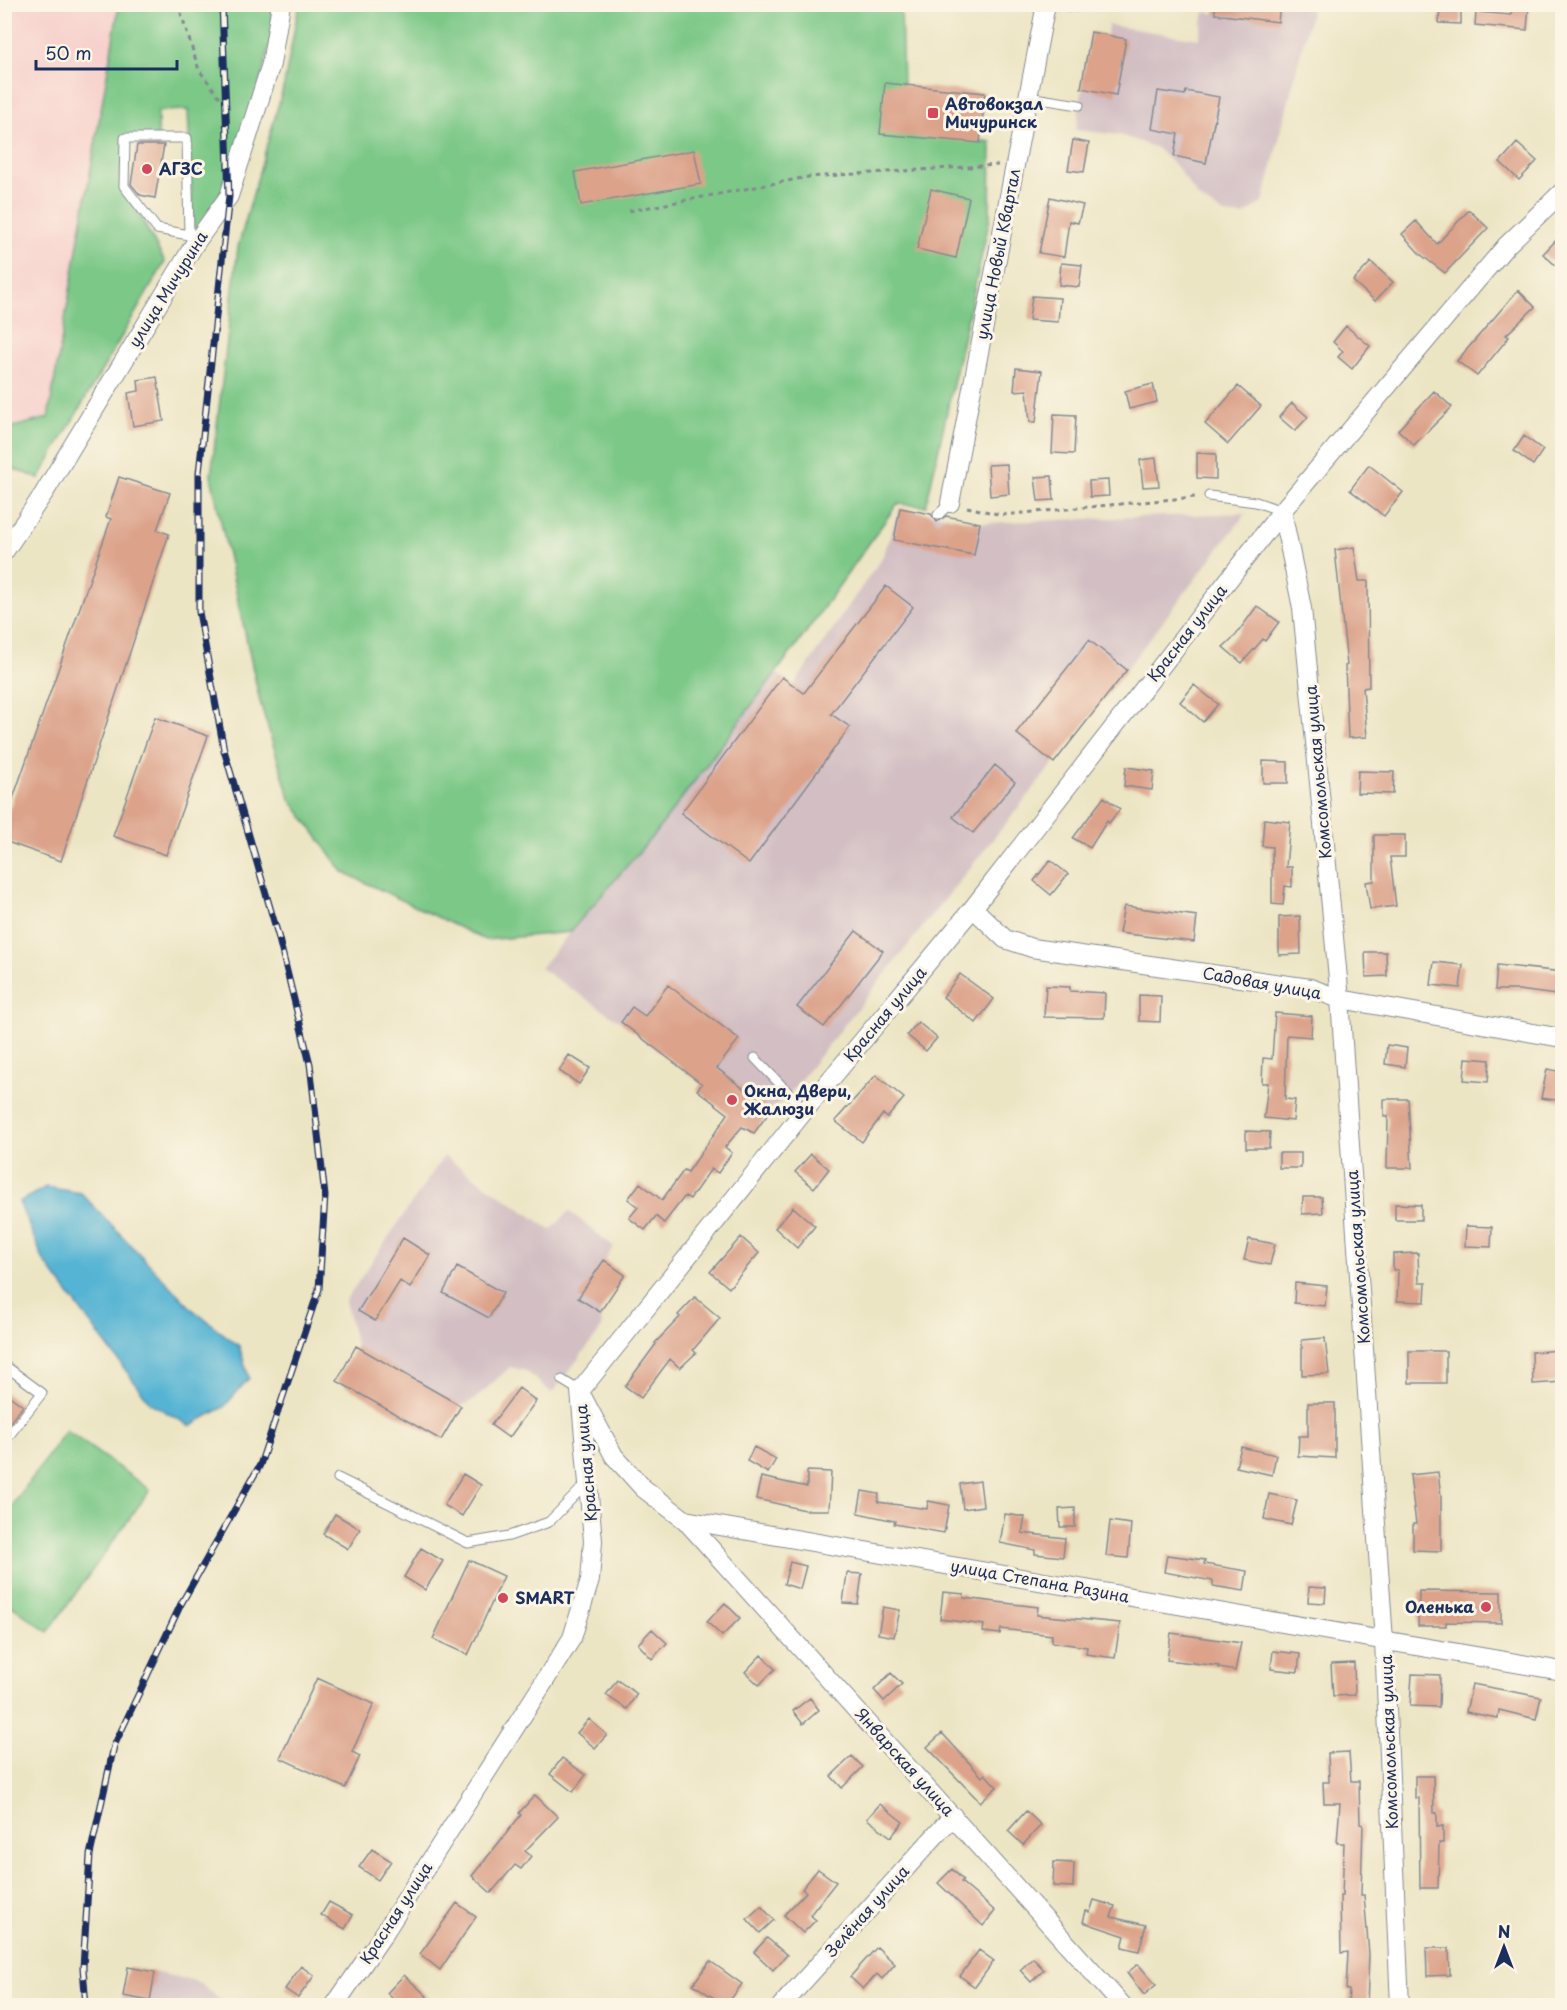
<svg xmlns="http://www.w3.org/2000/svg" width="1567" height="2010" viewBox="0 0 1567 2010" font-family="'Playpen Sans',sans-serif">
  <rect width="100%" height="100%" fill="#fcf5e5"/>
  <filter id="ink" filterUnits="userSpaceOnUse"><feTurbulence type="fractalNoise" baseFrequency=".0167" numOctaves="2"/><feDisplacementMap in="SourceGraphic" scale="12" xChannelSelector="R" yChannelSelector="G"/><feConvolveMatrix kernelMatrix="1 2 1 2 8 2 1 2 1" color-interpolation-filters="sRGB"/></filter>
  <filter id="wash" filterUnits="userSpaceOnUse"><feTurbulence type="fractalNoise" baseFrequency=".008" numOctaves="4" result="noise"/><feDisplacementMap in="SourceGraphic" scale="24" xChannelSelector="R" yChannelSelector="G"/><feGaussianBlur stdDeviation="1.35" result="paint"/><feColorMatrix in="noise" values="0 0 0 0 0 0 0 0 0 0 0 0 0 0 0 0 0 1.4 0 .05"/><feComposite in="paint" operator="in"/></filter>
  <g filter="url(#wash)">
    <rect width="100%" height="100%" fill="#ece5c4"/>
    <path fill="#f7d0cc" d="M4,5h115l-71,414 -43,10z"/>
    <path fill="#d2bec3" d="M1280,5h33l-50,197 -20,14 -19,-2 -25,-16 -21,-30 -21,-20 -37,-13 -44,-5 15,-98 16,3 1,-10 91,14 5,-27 73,10z
      M900,508l81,15 265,-10 -192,250 -265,331 -18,16 -17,23 -57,-43 4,-7 -80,-61 -81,-54 117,-137 119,-158 18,12 89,-129z
      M444,1156l107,74 18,-19 45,36 -35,50 21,15 2,16 -50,65 -26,-22 -16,-4 -36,33 -13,6 -20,34 -104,-59 19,-35 -11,-45z
      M128,1967l68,14 32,24 -107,1z"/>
    <path fill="#7cc887" stroke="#4c7c72" stroke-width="1.5" d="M119,5h162l-52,191 -35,49 -6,-135 -30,1v27h-33l-1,48 41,76 -126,216 -34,-12v-37l43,-11z
      M299,5h602l3,127 87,10 -1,76 -64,288 -29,-2 -95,134 -145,193 -87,101 -85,8 -142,-68 -53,-73 -30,-97 -49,-226 27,-229 46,-162z
      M66,1430l84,60 -102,142 -43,-31v-85z"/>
    <path fill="#54b4d3" stroke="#387298" stroke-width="1.5" d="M46,1187l35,6 111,116 47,37 10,32 -25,29 -34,19 -40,-23 -106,-142 -25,-59z"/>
    <g id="blocks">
      <path fill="#dca28a" d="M1215,4h65l-2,18 -63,-8z
        M1440,4h21v20l-22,-1z
        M1512,4h17l-2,26 -52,-5 1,-13 35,3z
        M1091,32l35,7 -10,56 -35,-7z
        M885,83l100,10 -5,50 -100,-9z
        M1158,91l27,4 1,-4 33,6 -13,66 -32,-7 4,-22 -26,-5z
        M1073,140l16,3 -5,29 -16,-2z
        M1517,143l20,18 -18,19 -19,-18z
        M137,145h27l-9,53 -15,-3 -9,-11z
        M694,150l7,34 -120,21 -6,-33z
        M931,189l38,9 -13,60 -39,-9z
        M1050,197l33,8 -5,18 -9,-2 -5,36 -25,-4z
        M1469,210l19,18 -43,45 -25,-19 -18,-20 14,-13 21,23z
        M1563,233v39l-20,-18z
        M1371,262l22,20 -18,19 -22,-20z
        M1061,263l21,2 -3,22 -20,-2z
        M1518,290l17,17 -29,28 3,2 -32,39 -20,-15z
        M1032,296l28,2 -2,24 -29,-2z
        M1346,326l24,20 -18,23 -14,-12 5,-6 -10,-9z
        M1016,368l26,3 -6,51h-6l-3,-32 -13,1z
        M157,377l7,44 -31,5 -5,-33 11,-2 -1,-11z
        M1153,384l4,18 -28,7 -4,-18z
        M1238,386l23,20 -33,38 -23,-20z
        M1434,391l18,16 -38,38 -16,-15z
        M1292,403l16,14 -13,14 -16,-14z
        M1054,414l22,1 -2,39 -22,-1z
        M1524,436l19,14 -10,15 -19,-14z
        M1197,453l19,1v25l-19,-1z
        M1156,458l3,28 -16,1 -3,-27z
        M1007,464l2,30 -19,2 -2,-31z
        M1369,465l34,27 -19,24 -34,-26z
        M1052,476l2,24 -16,1 -3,-24z
        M119,477l51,16 -13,37 12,4 -108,327 -57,-20v-17l107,-305 -5,-2z
        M1108,480l1,16 -19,1 -1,-16z
        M900,508l31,6 6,8 9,-6 34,7 -6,32 -80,-15z
        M1354,547l5,34h9l1,106 -6,1 4,49 -19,1 -3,-72 2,-1 -12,-115z
        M886,586l27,21 -82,107 19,13 -101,137 -68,-51 101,-136 22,16z
        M1257,606l22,16 -14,19 -2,-2 -21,24 -19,-16 13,-12z
        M1089,640l38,30 -73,93 -38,-30z
        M1194,685l24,19 -15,18 -23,-20z
        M155,717l53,19 -42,119 -53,-19z
        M1263,761l25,1v21h-25z
        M995,765l20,17 -42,51 -20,-16z
        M1126,767l28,4 -2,19 -28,-4z
        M1358,771l36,1 -1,22 -36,-1z
        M1104,797l16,12 -11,14 -2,-2 -17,27 -17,-10z
        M1264,819l26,3 -4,45h6v20l-7,-1 -2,19 -11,-1v-57l-10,-1z
        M1374,835h31v22h-15l6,49 -26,3 -4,-27 8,-1z
        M1050,860l18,14 -17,21 -17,-14z
        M1124,906l73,10 -3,26 -75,-9z
        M1300,916l1,38 -22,1v-38z
        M856,931l27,20 -59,76 -27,-20z
        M1365,952h21l1,24 -21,1z
        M1434,962l29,3 -3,23 -29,-3z
        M1497,965l66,7v24l-44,-6h-24z
        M960,974l34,25 -18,24 -33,-26z
        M668,985l71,54 -22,29 54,42 -17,23 -12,-6 -17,20 7,6 -14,20 -7,-4 -21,30 -5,-3 -21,27 -8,-7 -11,14 -16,-12 9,-11 -10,-8 12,-16 22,17 22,-30 4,2 40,-58 -31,-24 5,-6 -81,-62 11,-15 13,9z
        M1046,986l24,1v4l35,2 -1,25 -60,-1z
        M1139,995l22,1 -1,26 -21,-1z
        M1275,1013l37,3 -1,21 -24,-2 -2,64 10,1 -2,21 -29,-3 4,-35h-6l1,-25 9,1z
        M918,1022l19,16 -11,13 -19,-16z
        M1387,1045l20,3 -2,19 -20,-3z
        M569,1055l21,13 -11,16 -20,-13z
        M1466,1058l24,2 -2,22 -24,-2z
        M1547,1069l16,3v29l-22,-3z
        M876,1075l28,23 -17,20 -4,-4 -21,28 -27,-21z
        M1384,1099h24l4,69h-25l1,-52 -4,1z
        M1246,1131l24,1 -1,16h-23z
        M1279,1153h22v15h-22z
        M811,1154l18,15 -15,19 -19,-16z
        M1303,1197h19l1,16 -21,1z
        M1395,1204l26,1v15h-26z
        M793,1207l22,19 -18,22 -22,-20z
        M1466,1226l26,1 -1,20 -26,-1z
        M741,1237l18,16 -30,35 -19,-16z
        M403,1238l27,17 -20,33 -10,-7 -25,40 -17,-10z
        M1249,1239l26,5 -5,21 -26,-5z
        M1418,1253l1,30h7l-1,19 -28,-1 1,-31h-5v-16z
        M604,1260l21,15 -25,37 -22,-14z
        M457,1267l46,26 -14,25 -46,-25z
        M1295,1283l32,3 -2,20 -31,-3z
        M695,1297l25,21 -27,32 3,3 -16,15 -10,-9 -29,39 -16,-12 31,-42 -1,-1 25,-26 -2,-2z
        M1325,1338l4,36 -27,1v-35z
        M356,1346l105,60 -20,34 -104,-59z
        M1563,1350v32l-30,2 -1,-32z
        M1409,1351h37v32h-37z
        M519,1388l17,13 -27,37 -18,-13z
        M4,1392l19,14 -19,24z
        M1308,1403h27v55l-37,-2 1,-20h9z
        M754,1447l22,12 -8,14 -21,-12z
        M1241,1447l35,8 -4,20 -36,-8z
        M807,1471l24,1 -2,38h-24l-49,-11 5,-22 46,10z
        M1438,1472l3,25v54l-28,-1v-26h3l-6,-49z
        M463,1474l18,11 -19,31 -18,-11z
        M980,1481l3,25 -20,3 -3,-25z
        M862,1491l17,3 -1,8 49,7 1,-8 21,4 -5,28 -50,-9 1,-3 -37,-8z
        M1269,1494l28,6 -6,25 -27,-6z
        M1075,1508v19h-15l-1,-18z
        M335,1514l25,15 -12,20 -25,-15z
        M1005,1514l20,3 -3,16 43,5 -2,19 -28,-3v-4l-35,-7z
        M1110,1521l21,3 -3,34 -22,-2z
        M421,1548l22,13 -18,29 -21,-13z
        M1167,1555l38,5 -1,4 43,7 -3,20 -31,-5v-5l-49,-9z
        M469,1560l35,16 -36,79 -35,-16z
        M790,1562l16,4 -6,23 -16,-5z
        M847,1573l15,1 -4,30 -15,-1z
        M1309,1587l17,1 -1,15 -17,-1z
        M1419,1591l82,1v31l-55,-1v4h-28z
        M943,1592l21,2v4l74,9 -1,8 83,8 -5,35 -29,-4 1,-7 -36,-5 1,-7 -51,-6 -1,5 -17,-2 1,-7 -44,-6z
        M725,1603l15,15 -18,18 -15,-14z
        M883,1607l17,3 -6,27 -16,-3z
        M652,1629l15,14 -15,16 -14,-15z
        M1171,1633l70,10 -6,28 -16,-3v-2l-52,-6z
        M1273,1651l27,3 -2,18 -27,-3z
        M761,1655l14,14 -16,16 -14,-13z
        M1354,1663l1,32 -22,1 -2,-32z
        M891,1673l11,11 -18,17 -10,-11z
        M1412,1674l28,1 -1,32 -29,-1z
        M317,1678l57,26 -22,48 8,4 -15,32 -65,-30z
        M617,1680l20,14 -10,15 -21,-14z
        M1472,1684l69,13 -5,22 -37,-9 -1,8 -32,-6z
        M810,1698l9,12 -16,14 -10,-13z
        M589,1719l18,16 -12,13 -18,-15z
        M942,1733l40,44 3,-3 12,13 -17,15 -53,-55z
        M1349,1752l2,29h8l1,43 3,1 -2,70h3l5,59 -2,52h-19l1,-16h-3l2,-38 -7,1 -1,-57h2l2,-53h-7l3,-40h-16l-1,-21h6l-1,-29z
        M852,1756l11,11 -21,21 -11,-12z
        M562,1758l24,17 -13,17 -23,-18z
        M1415,1776h18l1,37h3v14l6,-1v17h-4l-1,45h-18l-1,-90h-4z
        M535,1795l23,22 -33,34 6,5 -10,13 -6,-4 -24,28 -19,-17 49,-61 -2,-2z
        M880,1804l23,18 -12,15 -24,-18z
        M1026,1811l15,14 -18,20 -15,-14z
        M372,1849l19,12 -13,19 -19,-13z
        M1054,1862l20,1 -1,24 -20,-1z
        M818,1869l18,13 -26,33 6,5 -13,13 -19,-18 22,-23 -4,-3z
        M952,1869l11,11 -2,2 34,29 -12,15 -45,-43z
        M1094,1900l21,6 -4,11 35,8 -7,26 -17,-4 3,-11 -42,-14 3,-11 4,1z
        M329,1902l24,13 -8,14 -24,-14z
        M457,1903l19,14 -36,53 -20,-16z
        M761,1906l13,14 -14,13 -13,-14z
        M767,1938l20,17 -14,15 -19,-18z
        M877,1947l18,17 -13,15 -5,-5 -14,15 -13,-12z
        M1426,1948h23l1,27 -23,1z
        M979,1950l15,11 -19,26 -15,-11z
        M1033,1958l11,12 -13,12 -11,-12z
        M710,1961l32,23 -16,22 -33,-22z
        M1138,1964l18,21 -12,10 -17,-22z
        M301,1966l13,10 -16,22 -13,-9z
        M128,1967l27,5 -5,29 -27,-5z
        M404,1975l23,21 -9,10h-18l-13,-13z"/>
    </g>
  </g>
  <g filter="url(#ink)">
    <use href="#blocks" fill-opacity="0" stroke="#848a91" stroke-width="1.5"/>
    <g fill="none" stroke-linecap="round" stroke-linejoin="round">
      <g stroke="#848a91" stroke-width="11">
        <path id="service" d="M1050,4l27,3
          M1028,97l51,8
          M189,235l-32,-6 -33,-43 1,-48h62l2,97 5,10
          M1209,496l47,6 26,9
          M938,515l12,-12
          M755,1058l50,52
          M4,1365l38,28 -38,49
          M562,1380l18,11
          M338,1478l130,65 41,-7 40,-14 39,-40"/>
      </g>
      <g stroke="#848a91" stroke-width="20">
        <path id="minor" d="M950,503l96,-499
          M1282,511l20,97 38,391 44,642 16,365
          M4,552l40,-59 150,-248 35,-49 42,-132 10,-60
          M973,908l32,31 27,9 278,40 30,11 222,39
          M583,1398l31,58 29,32 42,32 877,151
          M685,1520l438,486
          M334,2006l49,-71 189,-297 18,-58 3,-39 -13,-150 225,-281 168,-202 309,-397 224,-265 56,-54
          M781,2006l172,-190"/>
      </g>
      <path stroke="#848a91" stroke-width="3" stroke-dasharray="4.5 4.5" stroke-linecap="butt" d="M178,4l21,66 26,34
        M629,211l179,-34 190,-12
        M967,507l35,8 194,-18"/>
      <use href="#service" stroke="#fff" stroke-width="9"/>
      <use href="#minor" stroke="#fff" stroke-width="18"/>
      <g stroke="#1b2f5e" stroke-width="7">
        <path id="rail" d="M86,2006l-3,-38 7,-113 24,-109 67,-142 79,-139 59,-176 6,-93 -15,-132 -32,-129 -54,-185 -25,-138v-139l30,-277 -7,-192"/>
      </g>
      <use href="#rail" stroke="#fcf5e5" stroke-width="4.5" stroke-dasharray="14" stroke-linecap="butt"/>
    </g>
  </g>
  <g fill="#d1495b" stroke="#fcf5e5" stroke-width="2">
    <rect x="927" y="107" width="12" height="12" rx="3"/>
    <circle cx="147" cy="169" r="6"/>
    <circle cx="732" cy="1100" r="6"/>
    <circle cx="503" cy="1598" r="6"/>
    <circle cx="1486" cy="1607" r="6"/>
  </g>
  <g text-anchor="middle" stroke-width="6" stroke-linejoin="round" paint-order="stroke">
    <g font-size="16" font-weight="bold" fill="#1b2f5e" stroke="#fcf5e5" text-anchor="start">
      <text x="945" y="110">Автовокзал<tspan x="945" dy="18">Мичуринск</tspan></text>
      <text x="159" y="175">АГЗС</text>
      <text x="744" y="1097">Окна, Двери,<tspan x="744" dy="18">Жалюзи</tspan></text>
      <text x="515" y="1604">SMART</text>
      <text x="1474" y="1613" text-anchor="end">Оленька</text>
    </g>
    <g font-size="16" fill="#1b2f5e" stroke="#fcf5e5">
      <text transform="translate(998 254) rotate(-79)" y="6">улица Новый Квартал</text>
      <text transform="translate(168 289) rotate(-58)" y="6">улица Мичурина</text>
      <text transform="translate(1187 633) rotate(-52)" y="6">Красная улица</text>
      <text transform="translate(1318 772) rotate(-95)" y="6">Комсомольская улица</text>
      <text transform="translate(1262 983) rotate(10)" y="6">Садовая улица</text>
      <text transform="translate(885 1014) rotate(-50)" y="6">Красная улица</text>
      <text transform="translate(1358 1257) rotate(-94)" y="6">Комсомольская улица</text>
      <text transform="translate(586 1463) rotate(-95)" y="6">Красная улица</text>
      <text transform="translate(1040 1581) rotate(10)" y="6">улица Степана Разина</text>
      <text transform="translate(1389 1742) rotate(-92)" y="6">Комсомольская улица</text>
      <text transform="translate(905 1762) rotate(48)" y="6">Январская улица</text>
      <text transform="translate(867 1911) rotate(-48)" y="6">Зелёная улица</text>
      <text transform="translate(396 1913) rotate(-57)" y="6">Красная улица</text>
    </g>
  </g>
  <rect width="1567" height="2010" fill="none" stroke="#fcf5e5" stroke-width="24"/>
  <g transform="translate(1504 1947)" stroke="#fcf5e5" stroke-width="4.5" paint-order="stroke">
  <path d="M0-4.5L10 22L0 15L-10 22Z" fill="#1b2f5e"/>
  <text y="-9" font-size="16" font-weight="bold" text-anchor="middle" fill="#1b2f5e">N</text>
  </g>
  <path d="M36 60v9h141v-9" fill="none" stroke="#1b2f5e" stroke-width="3"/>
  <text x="45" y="60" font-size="18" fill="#1b2f5e" stroke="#fcf5e5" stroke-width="4.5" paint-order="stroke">50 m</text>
</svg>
